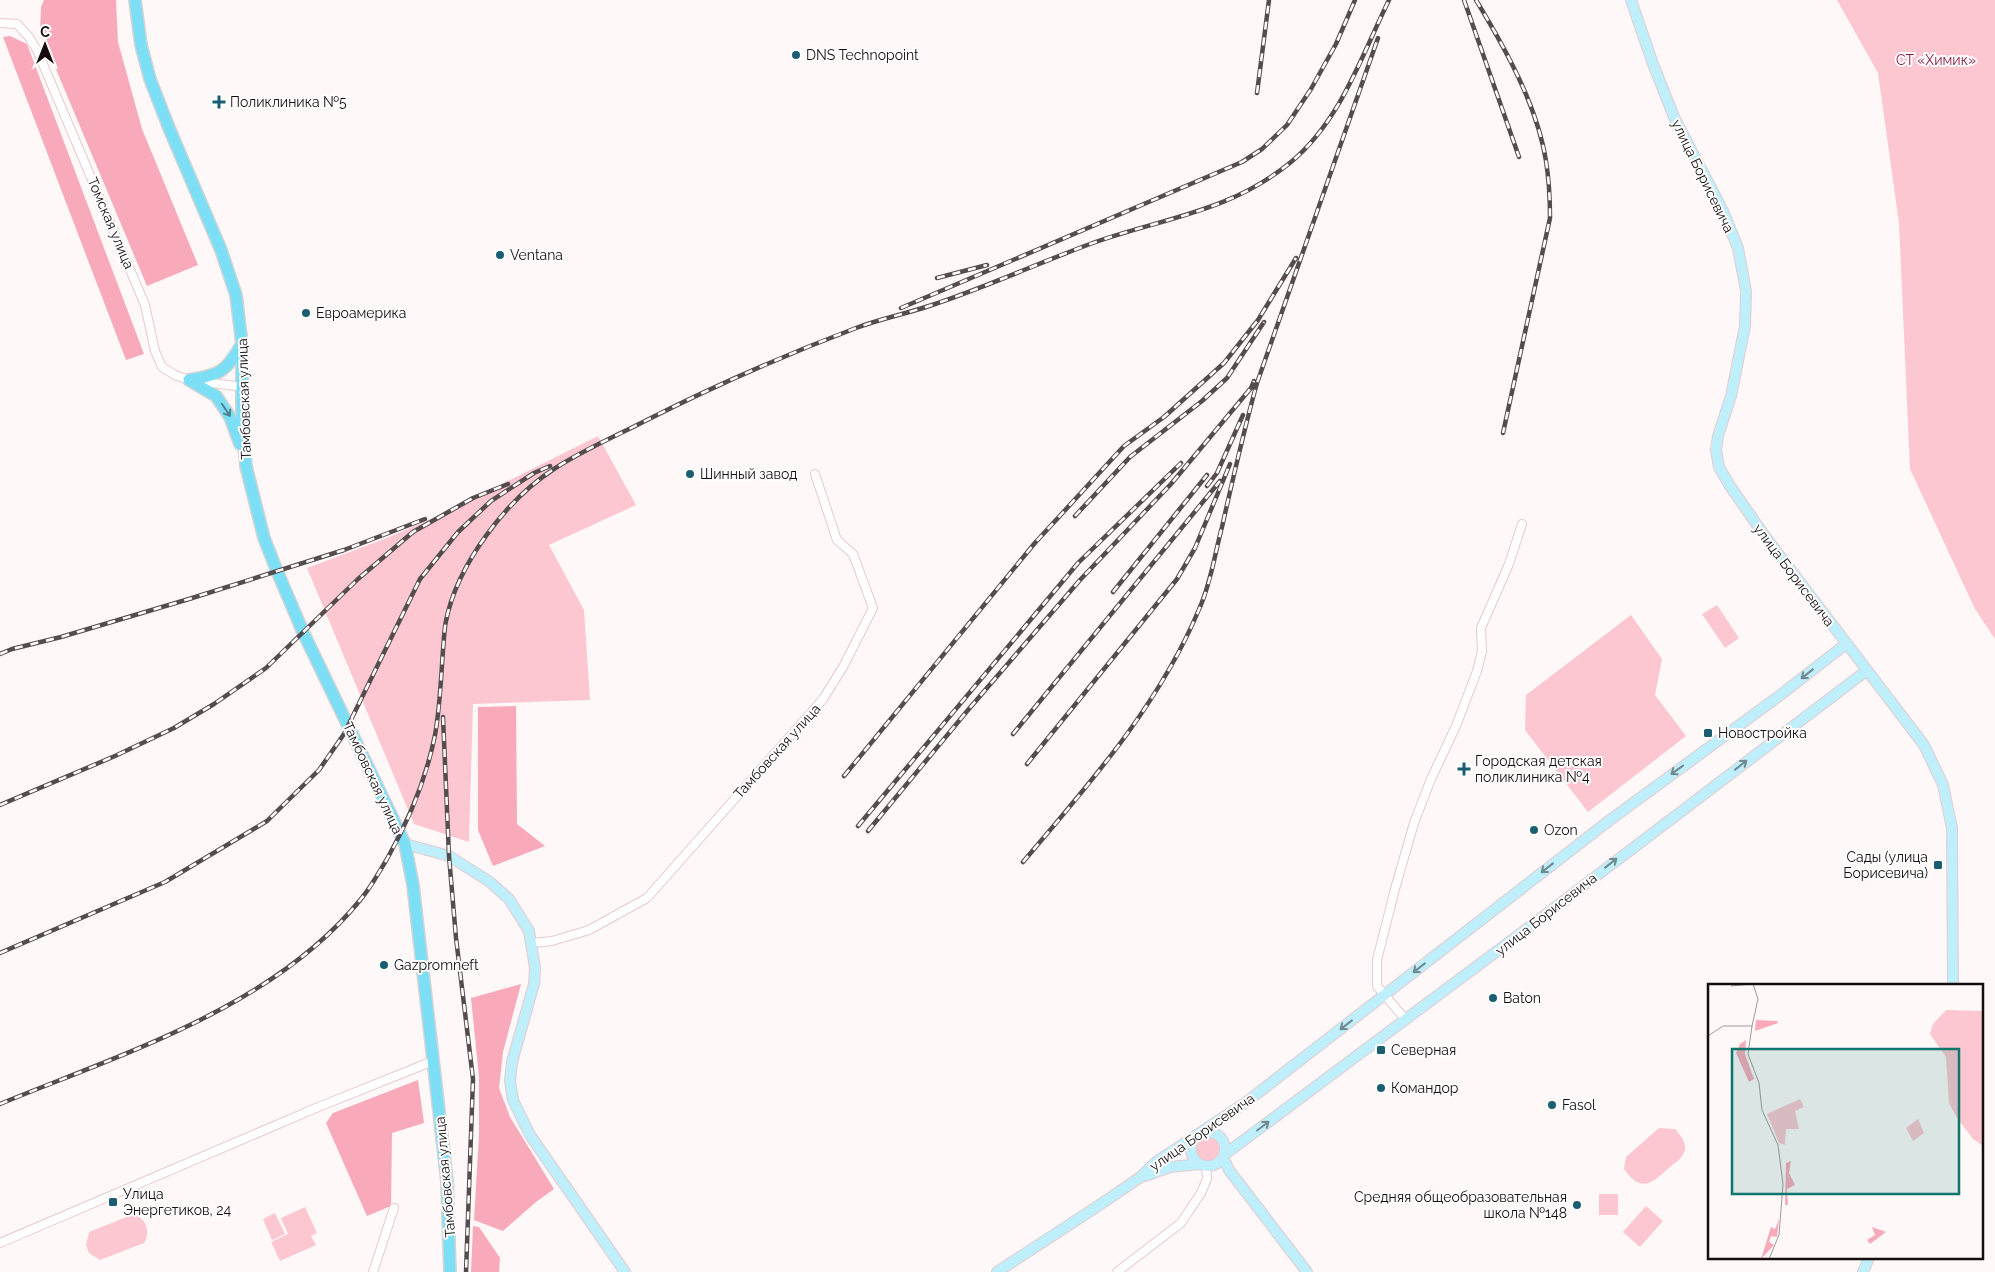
<svg xmlns="http://www.w3.org/2000/svg" width="1995" height="1272" viewBox="0 0 1995 1272" font-family="Raleway,sans-serif">
  <rect width="100%" height="100%" fill="#fef8f9"/>
  <path fill="#fcc7d1" d="M1837,0h158v639l-20,-30 -65,-140 -11,-246 -21,-150z
    M598,436l38,69 -87,40 35,65 6,90 -117,4 -4,138 -55,-18 -107,-256 80,-30 57,-25z
    M1717,605l22,33 -14,10 -23,-34z
    M1631,615l31,44 -7,36 31,41 -98,76 -63,-82 1,-35z
    M1659,1128l16,1c5,6 11,12 10,20 -1,8 -9,13 -15,18 -18,16 -28,27 -46,2l2,-12z
    M1195 1149a12 12 0 1 1 24 0a12 12 0 1 1-24 0Z
    M1599,1194h19v21h-19z
    M1646,1206l17,15 -23,26 -17,-15z
    M305,1207l12,26 -6,3 5,9 -36,16 -9,-19 17,-8 -7,-16z
    M275,1213l10,21 -13,6 -9,-21z
    M134,1214c12,5 17,17 10,29l-44,17 -11,-7 -3,-8 3,-13z"/>
  <path fill="#f9aaba" d="M44,0h72l2,42 24,87 56,136 -51,21 -107,-255 1,-24z
    M10,36l17,8 117,310 -18,6 -123,-323z
    M516,706l1,118 28,22 -52,20 -15,-36v-123z
    M521,984l-18,68 -4,36 11,29 44,72 -18,13 -33,29 -29,-11 5,-85v-58l-8,-79z
    M418,1080l6,43 -32,10 -1,73 -24,10 -41,-93 7,-10z
    M473,1226l6,1 21,31 -1,14h-28z"/>
  <g fill="none" stroke-linecap="round" stroke-linejoin="round">
    <g stroke="#e7cacf" stroke-width="10">
      <path id="street" d="M0,23l17,1 12,13 8,13 108,255 10,46 7,16 13,8 14,5 54,7
        M532,943l20,-2 37,-11 58,-32 176,-199 20,-32 30,-59 -20,-54 -16,-14 -22,-66
        M1405,1019l-28,-33v-26l18,-71 19,-66 17,-44 25,-53 21,-55 5,-20 -1,-23 28,-64 13,-40
        M0,1243l316,-135 117,-47
        M373,1272l21,-64
        M1117,1272l64,-49 20,-30 6,-14 -1,-13"/>
    </g>
    <g stroke="#e7cacf" stroke-width="12">
      <path id="secondary" d="M1631,0l22,64 21,53 49,94 15,37 8,43 -1,35 -14,70 -13,40 -2,14 3,17 11,19 34,49 160,210 19,40 9,43 1,158
        M405,844l44,12 41,26 19,17 20,32 6,37 -1,16 -22,78 -2,19 3,19 17,35 95,137
        M1191 1149a17 17 0 1 1 34 0a17 17 0 1 1-34 0Z
        M1224,1155l300,-224 342,-260
        M1223,1157l6,13 78,102
        M1145,1176l25,-9 30,-3
        M997,1272l107,-70 35,-24 17,-16 89,-59 365,-283 169,-124 67,-52
        M1863,1272l6,-14"/>
    </g>
    <g stroke="#d5d3d4" stroke-width="14">
      <path id="primary" d="M135,0l6,45 9,34 19,49 52,122 15,45 6,49v78l4,44 18,72 13,33 26,61 102,212 8,41 34,296 3,91
        M189,380l27,16 14,21 10,27
        M189,380c32,-5 37,-9 53,-36"/>
    </g>
    <use href="#street" stroke="#fff" stroke-width="8"/>
    <use href="#secondary" stroke="#beeffa" stroke-width="10"/>
    <use href="#primary" stroke="#7cdff6" stroke-width="11"/>
    <g stroke="#544c4d" stroke-width="4.5">
      <path id="rail" d="M1464,0l55,157
        M1476,0c29,48 61,105 70,161 3,19 4,38 4,57l-47,215
        M1257,93l12,-93
        M937,278l50,-13
        M901,308l341,-146 20,-13 25,-24 24,-36 25,-45 19,-44
        M1207,486l10,-13 26,-58
        M1075,516l55,-59 72,-56 25,-23 37,-56
        M1113,592l94,-117
        M0,654l12,-5 49,-12 128,-38 155,-49 81,-31
        M443,717l6,139 7,82 17,141 -7,193
        M1013,734l207,-253
        M1027,764l150,-185 18,-31 35,-84
        M844,776l190,-232 90,-98 40,-29 60,-54 34,-43 38,-62
        M0,805l115,-49 59,-28 40,-24 52,-36 92,-89 55,-47 60,-34 35,-14
        M858,826l220,-263 103,-100
        M868,831l100,-121 112,-130 91,-96 80,-96 3,-7
        M1023,862c67,-79 137,-158 177,-255 11,-25 15,-54 22,-80 11,-49 22,-97 35,-144l121,-345
        M0,953l165,-71 102,-61 52,-51 25,-36 76,-155 38,-47 33,-31 43,-28 16,-7
        M0,1104c124,-51 274,-97 361,-205 10,-12 18,-27 26,-40 22,-39 39,-79 48,-124 5,-28 6,-57 8,-85 1,-10 1,-20 3,-29 11,-56 60,-121 108,-152 29,-19 62,-33 93,-49 67,-34 138,-65 209,-92 24,-9 49,-14 73,-22 55,-18 107,-42 161,-62 71,-26 139,-31 201,-82 50,-42 70,-105 98,-162"/>
    </g>
    <use href="#rail" stroke="#fff" stroke-width="2.5" stroke-dasharray="8" stroke-linecap="butt"/>
  </g>
  <defs><path id="oneway-shaft" d="M-6 0H5M1.5-3L5.5 0L1.5 3" fill="none" stroke-width="1.6" stroke-linecap="round" stroke-linejoin="round" transform="scale(1.25)"/></defs>
  <use stroke="#4e808e" href="#oneway-shaft" transform="translate(226 410) rotate(56)"/>
  <g stroke="#728990">
    <use href="#oneway-shaft" transform="translate(1807 674) rotate(142)"/>
    <use href="#oneway-shaft" transform="translate(1741 765) rotate(-38)"/>
    <use href="#oneway-shaft" transform="translate(1677 770) rotate(144)"/>
    <use href="#oneway-shaft" transform="translate(1611 863) rotate(-38)"/>
    <use href="#oneway-shaft" transform="translate(1547 868) rotate(142)"/>
    <use href="#oneway-shaft" transform="translate(1419 968) rotate(142)"/>
    <use href="#oneway-shaft" transform="translate(1346 1025) rotate(142)"/>
    <use href="#oneway-shaft" transform="translate(1263 1126) rotate(-37)"/>
  </g>
  <g fill="#1a5f71" stroke="#fff" stroke-width="2">
    <circle cx="796" cy="55" r="5"/>
    <path d="M216.5 94.5h5v5h5v5h-5v5h-5v-5h-5v-5h5z"/>
    <circle cx="500" cy="255" r="5"/>
    <circle cx="306" cy="313" r="5"/>
    <circle cx="690" cy="474" r="5"/>
    <rect x="1703" y="728" width="10" height="10" rx="2.5"/>
    <path d="M1461.5 761.5h5v5h5v5h-5v5h-5v-5h-5v-5h5z"/>
    <circle cx="1534" cy="830" r="5"/>
    <rect x="1933" y="860" width="10" height="10" rx="2.5"/>
    <circle cx="384" cy="965" r="5"/>
    <circle cx="1493" cy="998" r="5"/>
    <rect x="1376" y="1045" width="10" height="10" rx="2.5"/>
    <circle cx="1381" cy="1088" r="5"/>
    <circle cx="1552" cy="1105" r="5"/>
    <rect x="108" y="1197" width="10" height="10" rx="2.5"/>
    <circle cx="1577" cy="1205" r="5"/>
  </g>
  <g text-anchor="middle" stroke-width="4" stroke-linejoin="round" paint-order="stroke">
    <g font-size="14" fill="#160d0f" stroke="#fff" text-anchor="start">
      <text x="806" y="60">DNS Technopoint</text>
      <text x="230" y="107">Поликлиника №5</text>
      <text x="510" y="260">Ventana</text>
      <text x="316" y="318">Евроамерика</text>
      <text x="700" y="479">Шинный завод</text>
      <text x="1718" y="738">Новостройка</text>
      <text x="1475" y="766">Городская детская<tspan x="1475" dy="16">поликлиника №4</tspan></text>
      <text x="1544" y="835">Ozon</text>
      <text x="1928" y="862" text-anchor="end">Сады (улица<tspan x="1928" dy="16">Борисевича)</tspan></text>
      <text x="394" y="970">Gazpromneft</text>
      <text x="1503" y="1003">Baton</text>
      <text x="1391" y="1055">Северная</text>
      <text x="1391" y="1093">Командор</text>
      <text x="1562" y="1110">Fasol</text>
      <text x="123" y="1199">Улица<tspan x="123" dy="16">Энергетиков, 24</tspan></text>
      <text x="1567" y="1202" text-anchor="end">Средняя общеобразовательная<tspan x="1567" dy="16">школа №148</tspan></text>
    </g>
    <g font-size="14" fill="#8c1a42" stroke="#fff">
      <text x="1936" y="65">СТ «Химик»</text>
    </g>
    <g font-size="14" fill="#160d0f" stroke="#fff">
      <text transform="translate(1703 176) rotate(64)" y="5">улица Борисевича</text>
      <text transform="translate(111 223) rotate(67)" y="5">Томская улица</text>
      <text transform="translate(244 399) rotate(-92)" y="5">Тамбовская улица</text>
      <text transform="translate(1794 575) rotate(53)" y="5">улица Борисевича</text>
      <text transform="translate(777 751) rotate(-48)" y="5">Тамбовская улица</text>
      <text transform="translate(373 778) rotate(65)" y="5">Тамбовская улица</text>
      <text transform="translate(1546 914) rotate(-38)" y="5">улица Борисевича</text>
      <text transform="translate(1202 1132) rotate(-35)" y="5">улица Борисевича</text>
      <text transform="translate(445 1177) rotate(-95)" y="5">Тамбовская улица</text>
    </g>
  </g>
  <g transform="translate(1708 984)">
    <rect width="275" height="275" fill="#fef8f9"/>
    <path d="M238,26l37,1v135l-10,-7 -16,-21 -8,-15 -3,-46 -16,-23 3,-10zM92,115l4,8 -9,4 4,18h-13l-1,16 -6,-2 -12,-29zM210,135l6,14 -11,8 -7,-13z" fill="#fcc7d1"/>
    <path d="M48,36l21,1 1,2 -23,8zM38,56l-1,14 9,25 -5,3 -13,-29 4,-9zM83,177l-2,12 6,12 -8,4 1,16h-3l1,-42zM71,235l-2,18 -6,-1 -2,6 5,3 -13,14 10,-32 4,2zM164,243l14,5 -16,12 -3,-4 8,-5z" fill="#f9aaba"/>
    <path fill="none" stroke="#a19a9b" stroke-width="1" d="M23,2l21,-2M44,42l-4,28 11,29 3,27 16,35 5,39 -4,51 -10,24M0,52l15,-10h29l6,-27 -5,-15"/>
    <path fill="#0f766e" fill-opacity="0.15" stroke="#0f766e" stroke-width="2.5" d="M24,65h227v145h-227z"/>
    <rect width="275" height="275" fill="none" stroke="#160d0f" stroke-width="2.5"/>
  </g>
  <g transform="translate(45 45)" stroke="#ffffff" stroke-width="4" paint-order="stroke">
  <path d="M0-4L9 19L0 12L-9 19Z" fill="#160d0f"/>
  <text y="-8" font-size="14" font-weight="bold" text-anchor="middle" fill="#160d0f">С</text>
  </g>
</svg>
